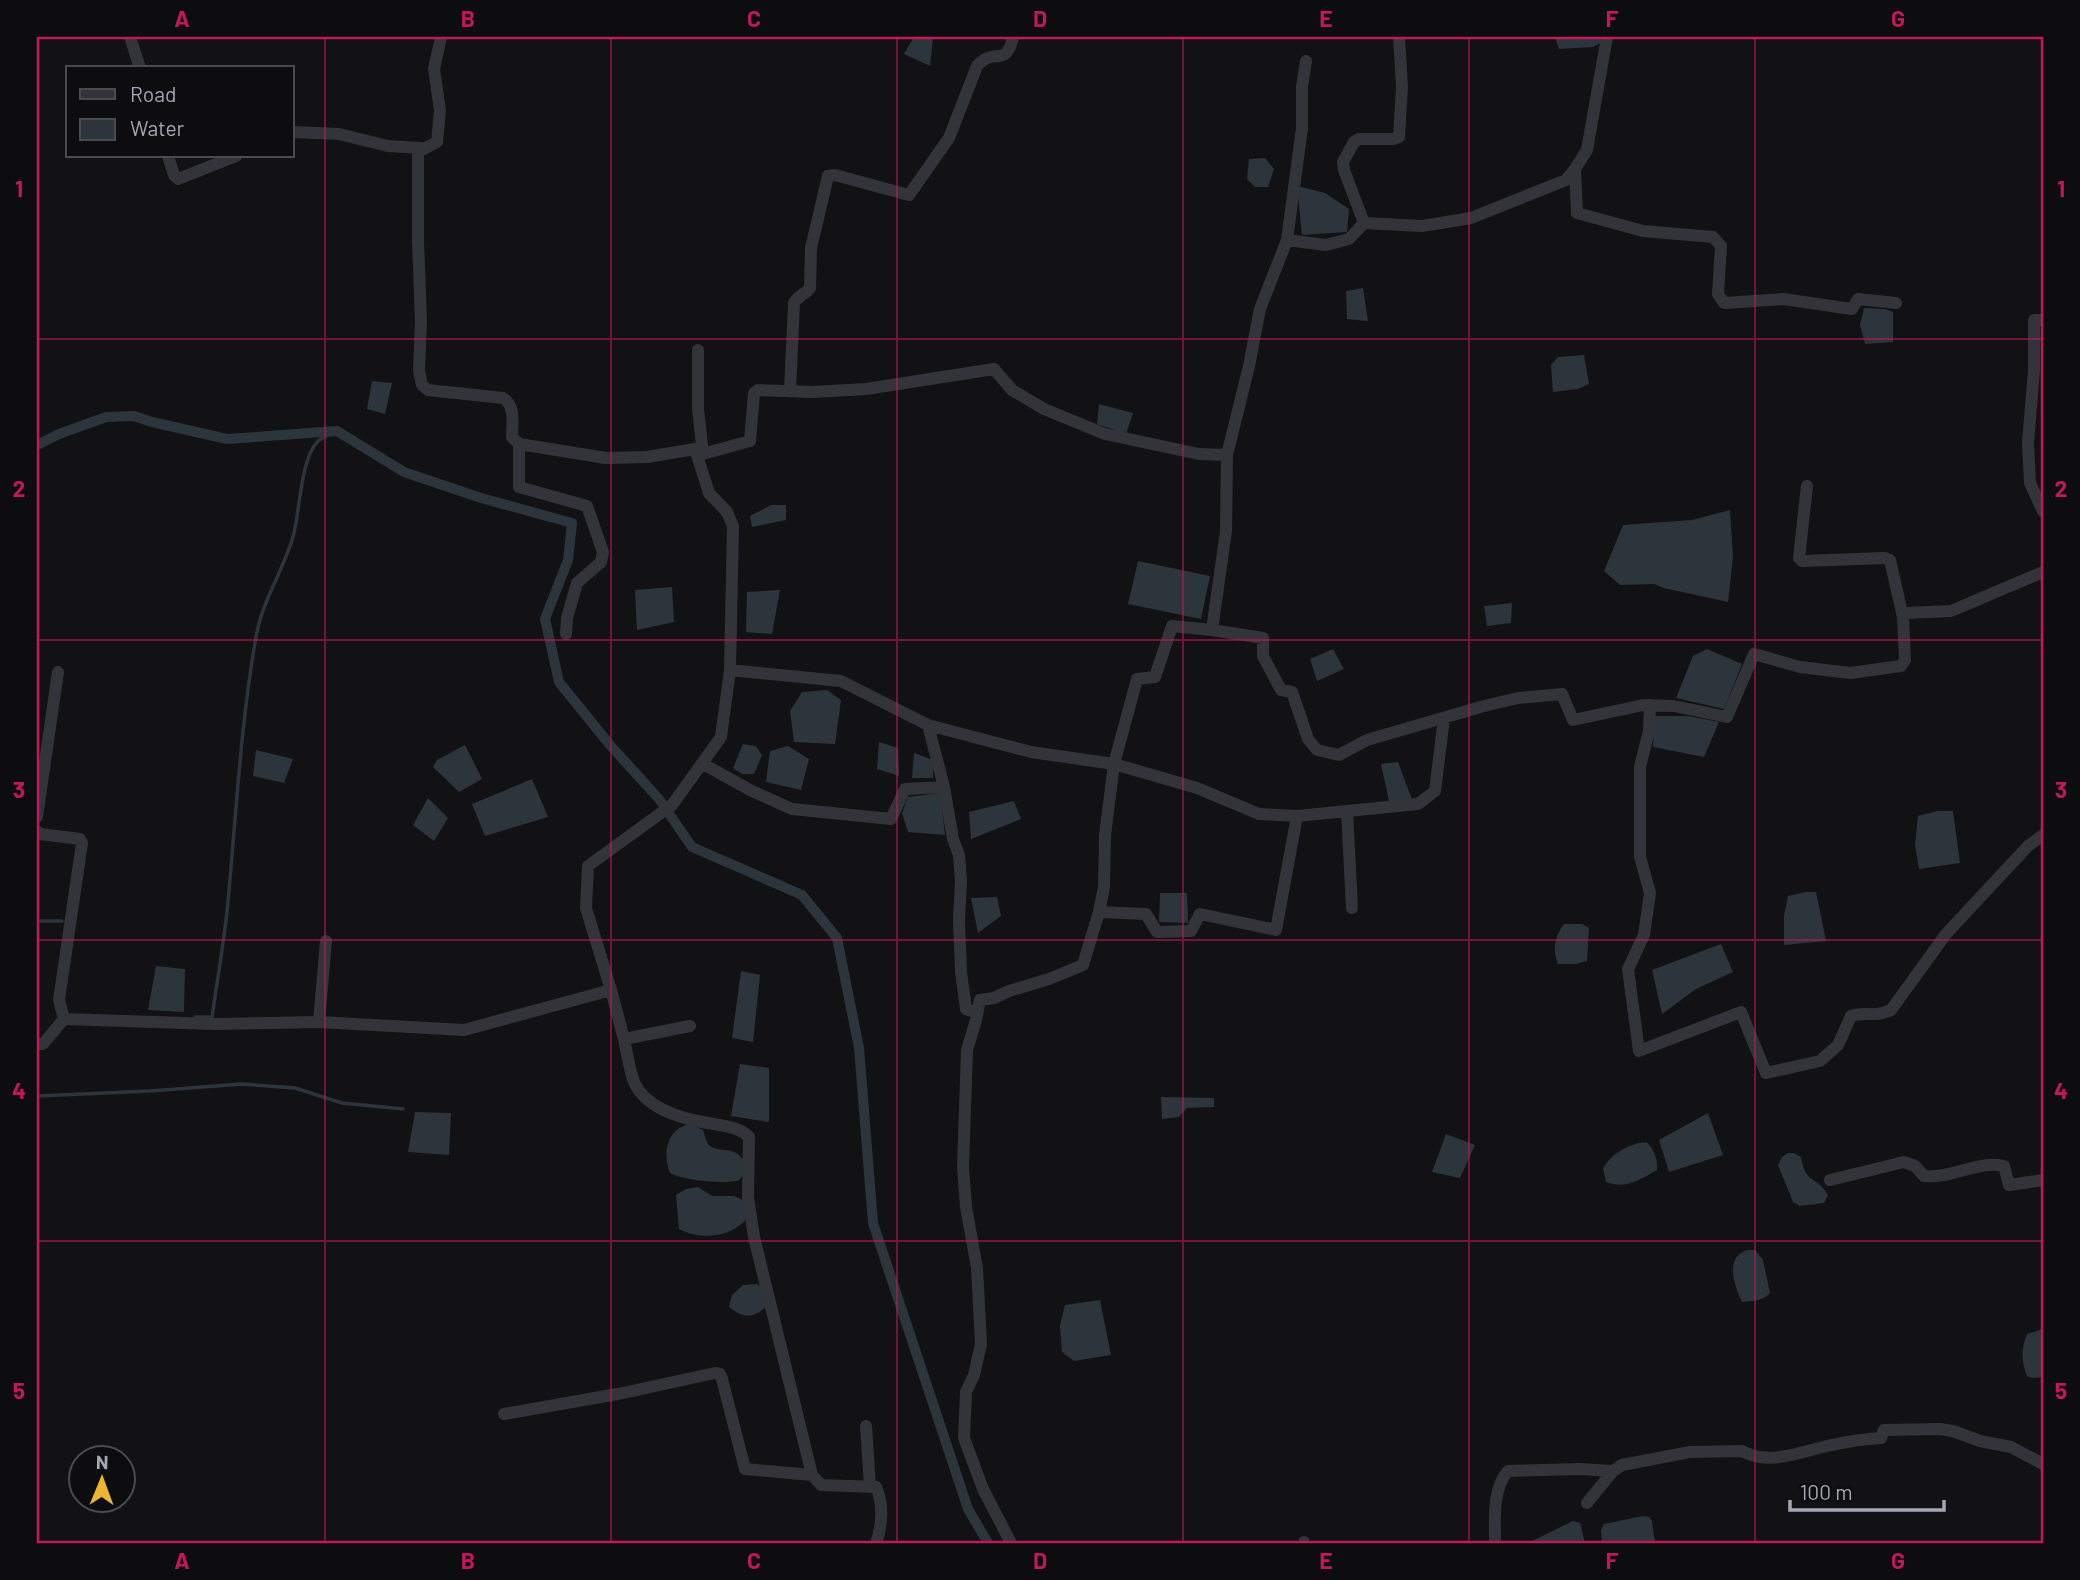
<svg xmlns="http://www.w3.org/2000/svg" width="2080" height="1580" viewBox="0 0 2080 1580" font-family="Barlow,sans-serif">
  <rect width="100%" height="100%" fill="#121214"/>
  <path fill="#2c343c" d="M914,37l19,1 -3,28 -26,-12z
    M1555,37h45l1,6 -8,4 -34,2z
    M1265,158l9,11 -6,18h-13l-8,-8 2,-20z
    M1297,186l28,7 24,16 -2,23 -45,3z
    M1363,288l5,33 -21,-2 -1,-28z
    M1864,308l21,1 8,3v30l-28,2 -5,-19z
    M1584,355l5,29 -11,5 -25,3 -2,-27 7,-8z
    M372,381l20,2 -7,31 -18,-5z
    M1099,404l34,9 -7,21 -29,-10z
    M771,505h15v15l-34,7 -2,-11z
    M1730,510l3,47 -5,45 -64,-14 -10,-4 -34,1 -16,-14 19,-46 69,-5z
    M1138,561l72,15 -9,43 -73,-15z
    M672,587l2,35 -37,8 -2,-40z
    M780,590l-8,44 -26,-2 1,-40z
    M1512,603l-1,20 -24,3 -3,-20z
    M1333,649l11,20 -27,12 -7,-22z
    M1707,649l35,15 -18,45 -48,-11 17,-42z
    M827,690l14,10 -6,44 -41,-2 -4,-31 12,-19z
    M1655,716h33l31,6 -15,35 -51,-10z
    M879,742l19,6 1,28 -22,-7z
    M743,744l13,2 6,9 -8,19h-12l-9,-6z
    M465,745l17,34 -23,13 -26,-25 4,-7z
    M788,746l21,13 -8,31 -35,-8 4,-31z
    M256,750l37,9 -9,24 -31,-7z
    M914,753l19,7v18h-21z
    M1398,762l15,40 -23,4 -9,-42z
    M532,779l16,38 -63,19 -13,-32z
    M940,793l5,42 -37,-3 -6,-19 6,-16z
    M428,798l20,20 -14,23 -21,-16z
    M1014,801l7,18 -50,20 -2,-27z
    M1937,811h16l7,52 -41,6 -4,-24 3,-29z
    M1806,892h10l10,49 -42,4v-29l4,-20z
    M1160,893h27l1,30 -29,-1z
    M997,897l4,19 -23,17 -7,-35z
    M1564,924h18l7,4 -2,33 -11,3h-18c-6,-14 -3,-28 6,-40z
    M1721,944l12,28 -37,17 -34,25 -10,-44z
    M156,966l29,3 -1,43 -36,-2z
    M741,971l19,4 -7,67 -21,-4z
    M740,1064l29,4v54l-38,-6z
    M1161,1097l53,1v9l-27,1 -8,9 -17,2z
    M415,1112l36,1 -2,42 -41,-3z
    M1708,1113l15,42 -54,17 -10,-32z
    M690,1124l13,6c2,5 3,13 7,16 11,7 23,0 33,13v16l-4,5c-11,5 -58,0 -69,-7 -8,-19 -3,-45 20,-49z
    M1446,1134l29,11 -15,33 -28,-6z
    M1646,1142c8,6 12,18 11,28 -16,9 -33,20 -51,12l-3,-14c9,-15 25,-24 43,-26z
    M1788,1153h6l7,4c5,29 15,17 27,38l-4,8 -24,3 -7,-4 -15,-37 4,-8z
    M698,1187l14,9h22l11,5v20c-17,17 -45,19 -66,8l-3,-34 10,-6z
    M1748,1250h7l8,10 7,33c-7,8 -17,8 -28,9 -8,-17 -18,-46 6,-52z
    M757,1284l8,6 1,17c-14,12 -23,11 -37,0l3,-12 11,-10z
    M1100,1300l11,55 -37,6 -12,-9 -2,-27 5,-20z
    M2043,1329v48l-11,1 -5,-2c-6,-15 -6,-27 0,-42z
    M1643,1516l6,1 3,4 3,22h-53l-1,-13 3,-6z
    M1573,1521l7,2 5,20h-54l1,-2z"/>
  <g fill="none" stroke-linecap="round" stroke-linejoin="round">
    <path stroke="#2c343c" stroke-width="3.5" d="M37,921h25
      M195,1017h17c5,-35 11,-70 15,-105 9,-92 13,-185 29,-275 6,-36 27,-66 37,-100 7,-24 7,-78 25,-96 5,-4 13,-7 19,-10
      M37,1096l113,-5 92,-7 53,4 47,15 61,6"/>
    <path stroke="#2c343c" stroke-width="10" d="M37,445l22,-11 47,-17 28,-1 18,6 75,17 110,-8 67,41 77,26 91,25 -4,37 -23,59 14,63 51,63 49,54 33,48 110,48 35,43 22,110 14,175 95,286 20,34"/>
    <path stroke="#333439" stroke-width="12" d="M130,37l10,31
      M441,37l-7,32 6,41 -3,32 -19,10v89l3,80 -2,50 3,14 6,5 75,8c13,8 9,25 9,39l7,7
      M1306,61l-4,26v41l-15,112 39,5 23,-6 15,-16 58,3 49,-8 95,-38 9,-11 2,44 66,18 70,6 8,9 -3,48 6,9 59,-4 69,10 6,-10 38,4
      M292,132l47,2 49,12 33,2
      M168,156l6,19 4,4 58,-23
      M1575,169l12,-19 20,-113
      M1364,223l-20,-53 -1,-8 11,-20 5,-3h35l5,-2 3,-50 -3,-50
      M2043,320h-9v50l-6,73 2,40 13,28
      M698,350v59l5,45
      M790,391l4,-88c4,-8 11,-8 16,-15l1,-40 17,-72 7,-1 74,20 40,-57 28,-72c17,-20 29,3 36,-29
      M699,455l51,-14 4,-48 4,-3 55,2 53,-3 128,-20 18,21 32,19 61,25 94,20 28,1
      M1807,486l-8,72 3,3 83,-3 5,2 13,57
      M1212,630l51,8v18l18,34 11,2 16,47 9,11 22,5 28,-15 117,-34 34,-8 44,-4 11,26 70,-15 31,1 53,11 27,-63 46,13 50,6 51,-7 4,-6 -2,-43 4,-4 44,-2 92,-39
      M566,634l1,-16 10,-35 24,-21 2,-10 -16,-46 -68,-19v-43l87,14 41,-1 48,-8 14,44 18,19 6,14 -3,144 -9,67 -49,68 -84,61 -2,42 25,82 13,49
      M730,670l111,11 87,44
      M1650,705l-1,26 -9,36v90l10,36 -6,42 -16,34 11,82 102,-39 25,61 54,-12 18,-16 13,-29c16,-5 23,2 40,-6l55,-76 82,-88 15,-11
      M703,764l49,27 40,18 99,10 14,-30 39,-2 -16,-62 103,27 83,12 83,24 62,26 38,2
      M944,787l9,52 6,16 2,26 -2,40 2,51 5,37 11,4
      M1347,811l5,97
      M37,817l21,-145
      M37,831l3,3 40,5 2,4 -23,157 5,19
      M1099,912l47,2 11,18 34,-1 9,-17 76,16 21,-114 121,-12 17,-13 9,-73
      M319,1022l7,-81
      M690,1026l-66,13c3,14 5,29 10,43 13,29 52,38 80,42 12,2 27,4 35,13l-1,60 6,40 58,238 9,10 55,2c8,17 6,40 0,56
      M37,1044h6l21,-25 151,5 104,-2 145,8 147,-40
      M1830,1180l74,-18 11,4 9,10c27,3 54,-16 80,-10l5,19 34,-5
      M504,1414l119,-21 92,-20 5,1 2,5 23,90 67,6
      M866,1426l4,60
      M1587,1503l26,-32 9,-6 68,-13 52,-1c27,15 58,1 85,-5 18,-4 35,-7 54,-8l3,-8 56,-1 13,2 27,10 31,6 32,17
      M1304,1542v1
      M1011,1543l-28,-54 -19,-51 2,-46 8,-17 7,-31 -4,-76 -11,-61 -3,-40 4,-117 9,-30 4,-20 14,-2 15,-7 40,-12 34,-14 16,-53 5,-25 1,-52 9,-71 23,-85 18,-2 17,-51 40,4 14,-99 1,-76 22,-89 11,-57 27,-69
      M1495,1543c0,-23 -3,-54 13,-72l71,-2 34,2"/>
  </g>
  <path fill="none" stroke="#c2185b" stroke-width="2" stroke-opacity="0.55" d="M325,37v1506M611,37v1506M897,37v1506M1183,37v1506M1469,37v1506M1755,37v1506M37,339h2006M37,640h2006M37,940h2006M37,1241h2006"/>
  <rect width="2080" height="1580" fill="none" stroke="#0d0d0f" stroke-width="77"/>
  <rect x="66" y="66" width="228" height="91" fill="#0d0d0f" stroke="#494b51" stroke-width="2"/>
  <rect x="80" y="89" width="35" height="10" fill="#333439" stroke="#494b51" stroke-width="2"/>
  <text x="130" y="102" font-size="21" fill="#a4a8b4">Road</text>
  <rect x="80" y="119" width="35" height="21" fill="#2c343c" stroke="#494b51" stroke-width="2"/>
  <text x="130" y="136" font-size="21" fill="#a4a8b4">Water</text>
  <g transform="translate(102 1479) rotate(1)"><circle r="33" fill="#0d0d0f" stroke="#494b51" stroke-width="2"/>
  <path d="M0-5L12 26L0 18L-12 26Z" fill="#ecb632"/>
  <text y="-10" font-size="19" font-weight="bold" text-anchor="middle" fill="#a4a8b4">N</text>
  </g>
  <path d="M1790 1500v10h154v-10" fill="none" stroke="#a4a8b4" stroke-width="3.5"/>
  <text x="1800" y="1500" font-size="21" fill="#a4a8b4" stroke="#0d0d0f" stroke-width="5" paint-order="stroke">100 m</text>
  <rect x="38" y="38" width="2004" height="1504" fill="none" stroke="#c2185b" stroke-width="2.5"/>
  <g font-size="23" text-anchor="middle" font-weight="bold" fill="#c2185b">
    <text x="182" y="27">A</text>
    <text x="468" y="27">B</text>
    <text x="754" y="27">C</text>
    <text x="1040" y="27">D</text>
    <text x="1326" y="27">E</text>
    <text x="1612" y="27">F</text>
    <text x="1898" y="27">G</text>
    <text x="19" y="197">1</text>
    <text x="2061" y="197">1</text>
    <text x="19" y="497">2</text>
    <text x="2061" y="497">2</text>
    <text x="19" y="798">3</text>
    <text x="2061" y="798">3</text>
    <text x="19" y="1099">4</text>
    <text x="2061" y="1099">4</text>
    <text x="19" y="1399">5</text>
    <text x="2061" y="1399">5</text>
    <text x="182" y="1569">A</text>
    <text x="468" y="1569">B</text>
    <text x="754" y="1569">C</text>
    <text x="1040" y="1569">D</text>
    <text x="1326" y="1569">E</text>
    <text x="1612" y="1569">F</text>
    <text x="1898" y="1569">G</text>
  </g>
</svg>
